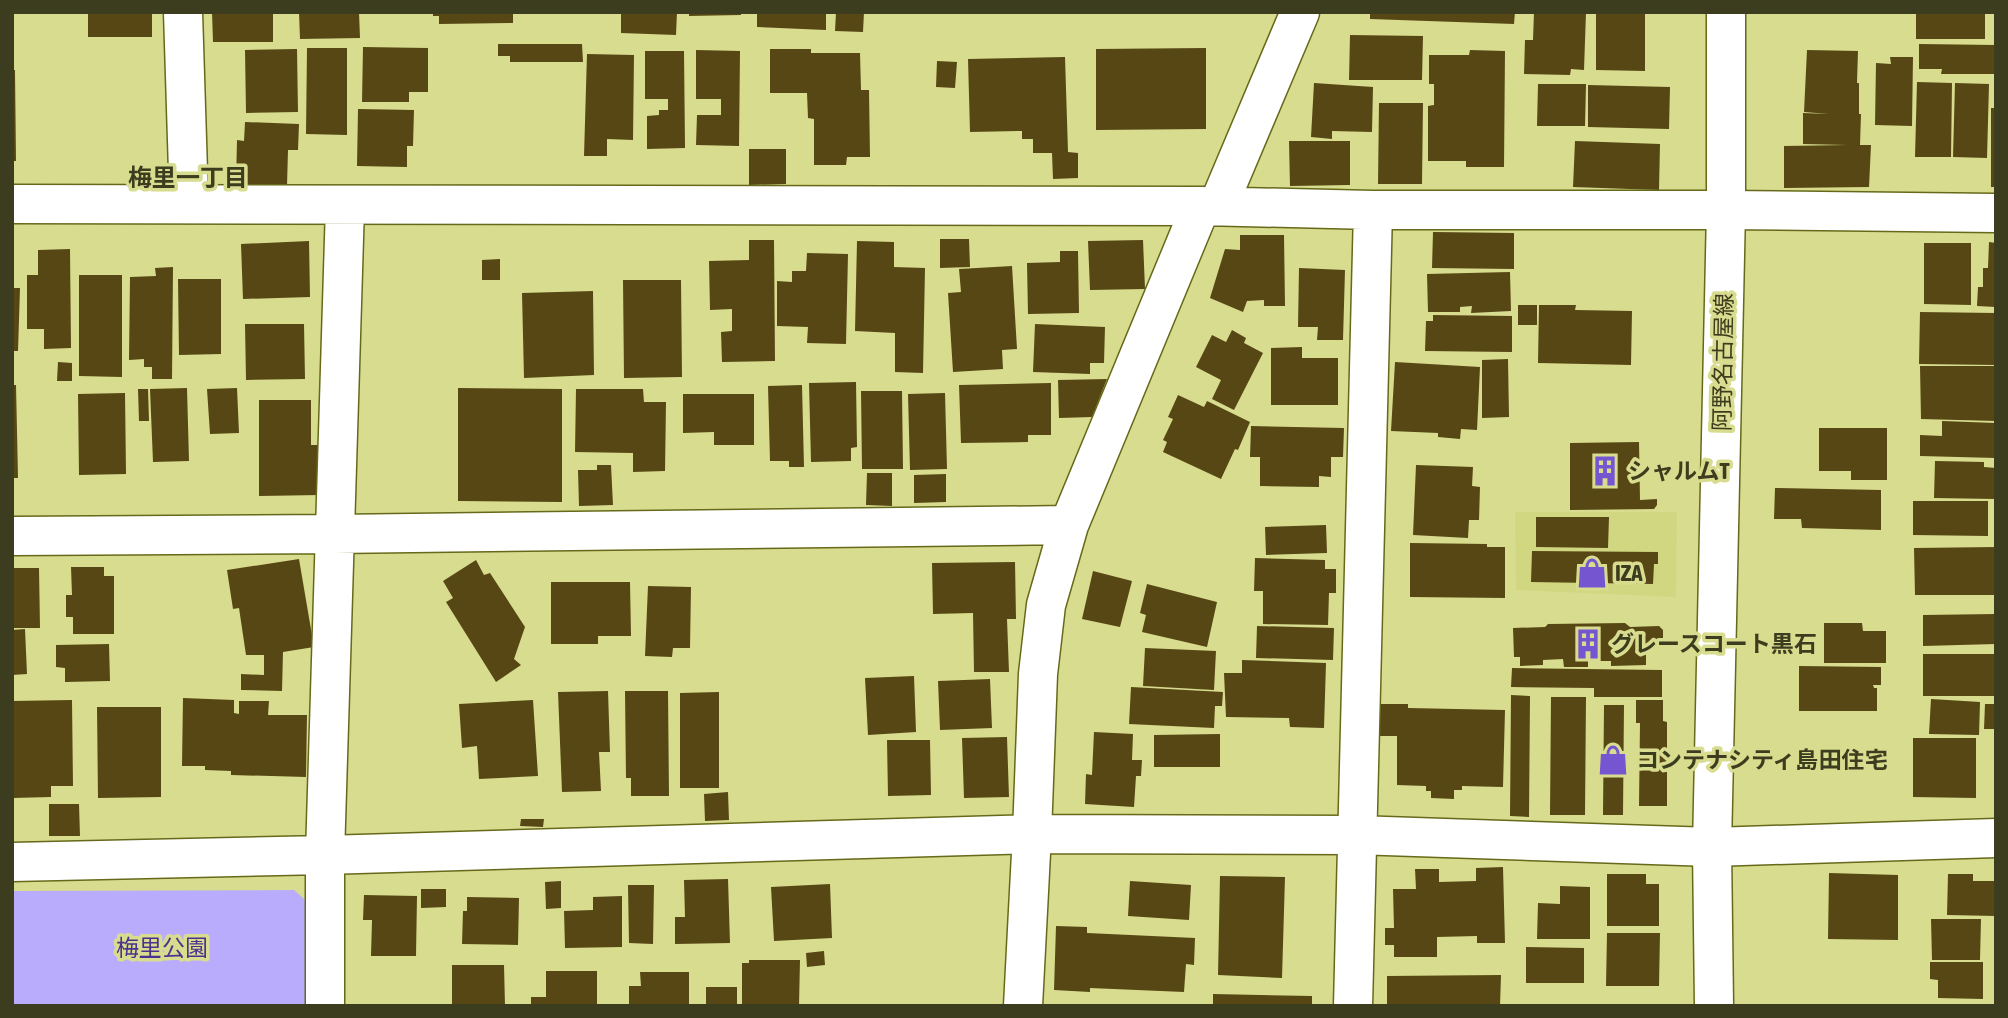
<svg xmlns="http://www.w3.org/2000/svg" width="2008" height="1018" viewBox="0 0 2008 1018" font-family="'Asap Condensed','Noto Sans JP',sans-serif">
  <rect width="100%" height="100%" fill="#d8dc8f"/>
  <path fill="#d1d680" d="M1515,512h162l-1,85 -160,-7z"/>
  <path fill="#baacfd" d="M294,890l18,16 -2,100h-298v-115z"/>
  <path fill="#574714" d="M88,12h64v25h-64z
    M212,12h61v30h-60z
    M299,12h60l1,26 -60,1z
    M433,12h80v11l-74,1v-8h-6z
    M621,12h56l-1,23 -55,-2z
    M689,12h52v3l-52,1z
    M757,12h69v18l-69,-3z
    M836,12h28l-1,20 -28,-1z
    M1370,12h145l-1,12 -144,-5z
    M1534,12h52l-2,58 -13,-1 -1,6 -46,-1 1,-34h8z
    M1916,12h69v27h-69z
    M1596,13l49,1v57l-49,-1z
    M1350,35l73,1 -1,44h-73z
    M498,44h84l1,18h-73v-6h-12z
    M1919,44l77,1v29h-55l1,-5h-23z
    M363,47l65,1v44h-19v10h-47z
    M307,48h40v87l-41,-1z
    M1206,48v81l-110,1v-81z
    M297,49l1,63 -52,1 -1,-63z
    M770,49h41v4h49l1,37h8l1,67h-23l-1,8h-32v-46l-6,-1 -1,-25h-37z
    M696,50l44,1 -1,95 -43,-1 1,-30h24v-16h-25z
    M1470,50l35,1 -1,116h-38v-6h-38v-55l6,-1v-21h-5v-29h40z
    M1807,50l51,1 -1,32h2v31h2l-1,31h11l-2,42 -85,1v-42l63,-1 -44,-1v-31l26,1 -25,-2z
    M645,51h39l1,97 -38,1v-33l12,-1v-5h9v-11h-23z
    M587,54l47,1 -1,85 -26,-1v17h-23z
    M1065,57l3,95 10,1v25l-25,1 -1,-26h-19v-14h-11v-8l-52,1 -2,-73z
    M1890,57h23l-1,69 -37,-1 1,-62 15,1z
    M937,61l20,1 -2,26 -19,-1z
    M12,70h3l1,91h-4z
    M1917,82l35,1 -1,74h-36z
    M1314,83l59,4 -1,45 -40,-1v8l-21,-2z
    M1955,83l34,1 -2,74 -34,-1z
    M1538,84h48l-1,42h-48z
    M1588,85l82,2 -1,42 -81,-2z
    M1379,103h44l-1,81h-44z
    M1991,108h5v79h-5z
    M358,109l56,1 -1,36h-6v21l-50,-1z
    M245,122l54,2 -1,26h-10l-1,36 -51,-2 1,-44 7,1z
    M1289,141h61v44l-60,1z
    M1575,141l85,3 -1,46 -86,-3z
    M749,149h37v35l-37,1z
    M1433,232l81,1v36l-82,-1z
    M1240,235h44l1,71h-21v-6l-17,1 -4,11 -33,-14 15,-49 15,1z
    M940,239h29l1,28 -30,1z
    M749,240h25l1,121 -53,1 -1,-30 11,-1v-22l-22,1 -1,-49 40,-1z
    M1143,240l2,49 -55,1 -2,-49z
    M309,241l1,56 -67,2 -2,-55z
    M857,241l37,1v25l31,1 -2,105 -28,-1v-39l-40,-2z
    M1989,242l7,1v64l-19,-1 1,-19h5v-19h5z
    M1924,243h47v62l-47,-1z
    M70,249l1,99 -27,1v-20h-17v-54h11v-25z
    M1060,251h18l1,62 -51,1 -1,-51 33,-1z
    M807,253l41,1 -2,90 -39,-1 1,-16 -31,-1v-45l15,1v-11h14z
    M500,259v21h-18v-20z
    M1012,266l5,83 -15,1 1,19 -50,3 -5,-79 13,-1 -2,-23z
    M173,267l-1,112h-20v-12h-8v-8l-15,1 1,-83 26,-1 -1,-8z
    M1299,268l46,2 -2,70h-26l1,-13h-20z
    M1510,272l1,39 -40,2 1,-7 -12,1v5h-32l-1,-38z
    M79,275h43v102l-43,-1z
    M178,279h43v75l-42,1z
    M623,280h58l1,97 -58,1z
    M12,288h8l-2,63h-6z
    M593,291l1,84 -70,3 -2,-85z
    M1518,305h19v20h-19z
    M1539,305h37l-1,5 57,1 -1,54 -93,-2z
    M1920,312l76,1v52l-77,-1z
    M1433,315l79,1v36l-87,-1 1,-30h7z
    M245,324h59l1,55 -59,1z
    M1035,324l70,3 -1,36h-14v11l-57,-2z
    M1232,330l14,8 -2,5 19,10 -29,57 -22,-11 9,-19 -25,-13 16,-32 14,7z
    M1302,347v11h36v47h-67v-57z
    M1508,359l1,58 -27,1v-58z
    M58,362l14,1v18h-15z
    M1395,362l85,5 -3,63 -16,-1 -1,10 -22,-2v-4l-47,-2z
    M1920,366h76v55l-75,-2z
    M1107,379l-15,38 -33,1 -1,-38z
    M856,382l1,65 -6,1v13l-40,1 -2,-79z
    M1051,383v52h-23v7l-67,1 -2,-58z
    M12,385h4l2,93h-6z
    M802,385l2,82h-15v-6h-19l-2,-75z
    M187,388l2,73 -36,1 -3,-73z
    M237,388l2,45 -29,1 -3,-45z
    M458,388l104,1v113l-104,-1z
    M138,389h10l1,32h-10z
    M576,389h67l1,13h22l-1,69 -32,1v-19l-58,-1z
    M861,391h41l1,78h-41z
    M125,393l1,81 -47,1 -1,-81z
    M945,393l2,76 -37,1 -2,-76z
    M683,394h71v51h-40v-13l-31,1z
    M1178,395l26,12 3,-6 43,21 -12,28 -3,-1 -14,30 -58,-27 4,-10 -4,-2 10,-21 -5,-2z
    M259,400h52v45h9v50l-61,1z
    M1942,421l54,2v35l-76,-2v-21l22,1z
    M1251,426l93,2 -1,29h-12v20l-12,-1v11l-59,-1v-29h-10z
    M1819,428h68v52h-36v-9h-32z
    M1639,442l1,58 17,-1v6l-3,4 -84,1v-67z
    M1935,461l49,1v5l12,1v31l-62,-1z
    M597,465h14l2,40 -34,1 -1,-36h19z
    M1416,465l57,2 -1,19 8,1 -1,33h-10l-1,18 -55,-3z
    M867,473h25v33l-26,-1z
    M946,474v28l-32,1v-28z
    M1775,488l106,2v40l-79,-2 -1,-9h-27z
    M1913,501h75v35l-75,-1z
    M1536,517h73l-1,31 -72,-1z
    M1326,525l1,28 -61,2 -1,-28z
    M1410,543l77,1v3h18v51l-95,-1z
    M1996,547v48h-81l-1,-47z
    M1532,551l126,1v12h-4l-1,20 -122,-2z
    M1255,558l70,2v9h11v24h-7l-1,32 -65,-1v-33h-9z
    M299,559l15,88 -31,5 -1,39 -41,-1v-16l23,1v-20h-18l-7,-47 -6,1 -6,-39z
    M476,560l8,15 6,-2 35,54 -11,32 7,6 -25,17 -50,-80 7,-4 -10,-17z
    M1015,562l1,57h-9l2,53h-35l-1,-59 -40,1 -1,-51z
    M71,567h33v9h10v58h-41v-17h-7v-22h6z
    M12,568h27l1,60h-28z
    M1093,571l39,10 -12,46 -38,-8z
    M551,582h79l1,54h-33v8h-47z
    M1147,584l70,18 -10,45 -65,-15 4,-17 -6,-2z
    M648,586l43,1 -1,61h-17l-1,9 -27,-1z
    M1996,614v30l-73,2v-31z
    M1625,623l5,4 29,-1 4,4v13l-2,3h-15v19l-35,1v-5h-23v6h-24l-1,-8 -20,1v5l-23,1v-9h-6l-1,-29 32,-1 3,-3z
    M1824,623h38l1,8h23v32h-62z
    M1257,626l77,2 -1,32 -77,-2z
    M25,629l2,45 -15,1v-45z
    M109,644l1,37 -45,1v-14l-9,-1v-22z
    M1145,648l71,3 -2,39 -71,-4z
    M1923,654h73v42h-73z
    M1242,660l84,3 -2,65 -34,-1 -1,-9 -63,-1 -2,-44h18z
    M1799,666l82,1v18h-8l1,3h3v23h-78z
    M1512,668l150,2v27h-68v-9l-83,-1z
    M914,676l2,56 -48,3 -3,-57z
    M990,679l2,49 -52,2 -2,-49z
    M1131,687l92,5 -1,14h-7l-1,22 -85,-4z
    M608,691l2,61h-11l2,39 -39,1 -4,-100z
    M625,691h43l1,105h-38v-18h-5z
    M719,692v96h-39v-95z
    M1511,695l19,1 -1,121 -19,-1z
    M1551,697h35l-1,118h-35z
    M183,698l51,2v13l5,1v-13h30l-1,14h39l-1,62 -75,-2v-4l-26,-1v-4h-23z
    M1931,699l49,3 -1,33 -50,-1z
    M72,700l1,86h-22v11l-39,1v-97z
    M533,700l5,76 -59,3 -2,-33 -15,2 -3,-44z
    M1636,700h27v21l4,1v84h-28l1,-83h-4z
    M1377,704h31v4l97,2 -2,77 -41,-1v4h-8v9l-23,-1v-7h-5v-5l-29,-1v-49h-20z
    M1985,704h11v25h-12z
    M1604,705h20l-1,110h-20z
    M97,707h64v90l-63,1z
    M1094,732l39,2 -1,26h10l-1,16h-5l-2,31 -49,-3 1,-30 6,1z
    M1220,734v33h-66v-32z
    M1007,737l2,60 -45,1 -2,-60z
    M1913,738h63v60l-63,-1z
    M887,740h43l1,55 -43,1z
    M728,792l1,28 -24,1 -1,-27z
    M49,804h30l1,32h-31z
    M521,819h23l-1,8 -23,-1z
    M1503,867l2,76h-28v-7l-40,1v20h-43v-12h-9v-17h9l-1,-39h23l-1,-20h24v13l37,-1v-13z
    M1829,873l69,2v65l-70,-1z
    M1607,874h39v10h13v42h-52z
    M1948,874h25v7h23v35l-49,-1z
    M1220,876l65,1 -3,101 -64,-3z
    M728,879l2,64 -55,1v-27h10l-1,-37z
    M561,881v27l-15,1 -1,-27z
    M1130,881l61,4 -2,35 -61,-4z
    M830,884l2,54 -58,3 -3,-54z
    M628,885h26l-1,59 -24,-1z
    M1560,886l30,1v52h-53l1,-36 22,1z
    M421,889h25v18l-25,1z
    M364,895l53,1 -1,60h-45l1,-36h-9z
    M622,896v51l-57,1 -1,-37 29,-1v-13z
    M467,897l52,1 -1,47 -56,-1 1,-33h4z
    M1931,919h50l-1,41h-48z
    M1056,926l31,1v6l108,5 -1,27 -8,-1 -2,28 -94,-4v4l-36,-2z
    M1607,933h53l-1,53h-53z
    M1526,947l58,1v35h-58z
    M824,951l1,14 -18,2 -1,-14z
    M749,960h51l-1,46h-57v-43h7z
    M1930,962h53v37l-45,-1v-18l-8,-1z
    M452,965h52l1,41h-53z
    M546,971h51v35h-66v-9h15z
    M640,972h49v34h-60v-20h12z
    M1501,975l-1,31h-113v-30z
    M706,987h31v19h-31z
    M1213,994l99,2v10h-99z"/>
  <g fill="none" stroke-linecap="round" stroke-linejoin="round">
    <g stroke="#666919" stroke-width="41">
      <path id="minor" d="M183,12l6,192
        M12,204l1189,2 172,4h353l270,3
        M1218,206l82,-194
        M12,536l322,-2 735,-9
        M12,862l313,-7 707,-21 324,1 356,12 284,-9
        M325,1006v-151l20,-649
        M1023,1006l9,-172 6,-160 8,-69 23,-80 132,-319
        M1353,1006l20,-796"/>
    </g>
    <g stroke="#666919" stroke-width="41">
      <path id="secondary" d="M1714,1006l-2,-159 14,-637v-198"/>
    </g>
    <use href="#minor" stroke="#fff" stroke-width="38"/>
    <use href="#secondary" stroke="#fff" stroke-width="38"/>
  </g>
  <defs>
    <g id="building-bare" transform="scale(2.415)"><path d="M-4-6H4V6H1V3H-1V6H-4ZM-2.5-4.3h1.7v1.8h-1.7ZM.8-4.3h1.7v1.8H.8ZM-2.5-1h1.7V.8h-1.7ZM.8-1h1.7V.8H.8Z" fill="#7656d0" stroke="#d8dc8f" stroke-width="2.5" paint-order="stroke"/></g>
    <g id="shop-bare" transform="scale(2.415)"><path d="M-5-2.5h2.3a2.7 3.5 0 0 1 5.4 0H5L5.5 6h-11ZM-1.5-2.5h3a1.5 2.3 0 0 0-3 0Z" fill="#7656d0" stroke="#d8dc8f" stroke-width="2.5" paint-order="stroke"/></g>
  </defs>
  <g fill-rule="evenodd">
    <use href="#building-bare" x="1605" y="471"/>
    <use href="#shop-bare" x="1592" y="573"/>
    <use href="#building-bare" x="1588" y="644"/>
    <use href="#shop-bare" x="1613" y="760"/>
  </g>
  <g text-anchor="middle" stroke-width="7" stroke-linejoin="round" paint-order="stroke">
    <g font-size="23" fill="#3c3d1e" stroke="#d8dc8f">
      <text transform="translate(1723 362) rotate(-89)" y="8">阿野名古屋線</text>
    </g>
    <g font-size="23" font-weight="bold" fill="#3c3d1e" stroke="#d8dc8f" text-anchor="start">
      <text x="1628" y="479">シャルムT</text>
      <text x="1615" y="581">IZA</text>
      <text x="1611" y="652">グレースコート黒石</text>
      <text x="1636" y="768">コンテナシティ島田住宅</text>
    </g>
    <g font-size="23" fill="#4b308f" stroke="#d8dc8f">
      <text x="162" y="956">梅里公園</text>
    </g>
    <g font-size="24" font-weight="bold" fill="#3c3d1e" stroke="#d8dc8f">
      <text x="188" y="186">梅里一丁目</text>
    </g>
  </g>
  <rect width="2008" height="1018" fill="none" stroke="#3c3d1e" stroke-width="28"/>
</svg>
